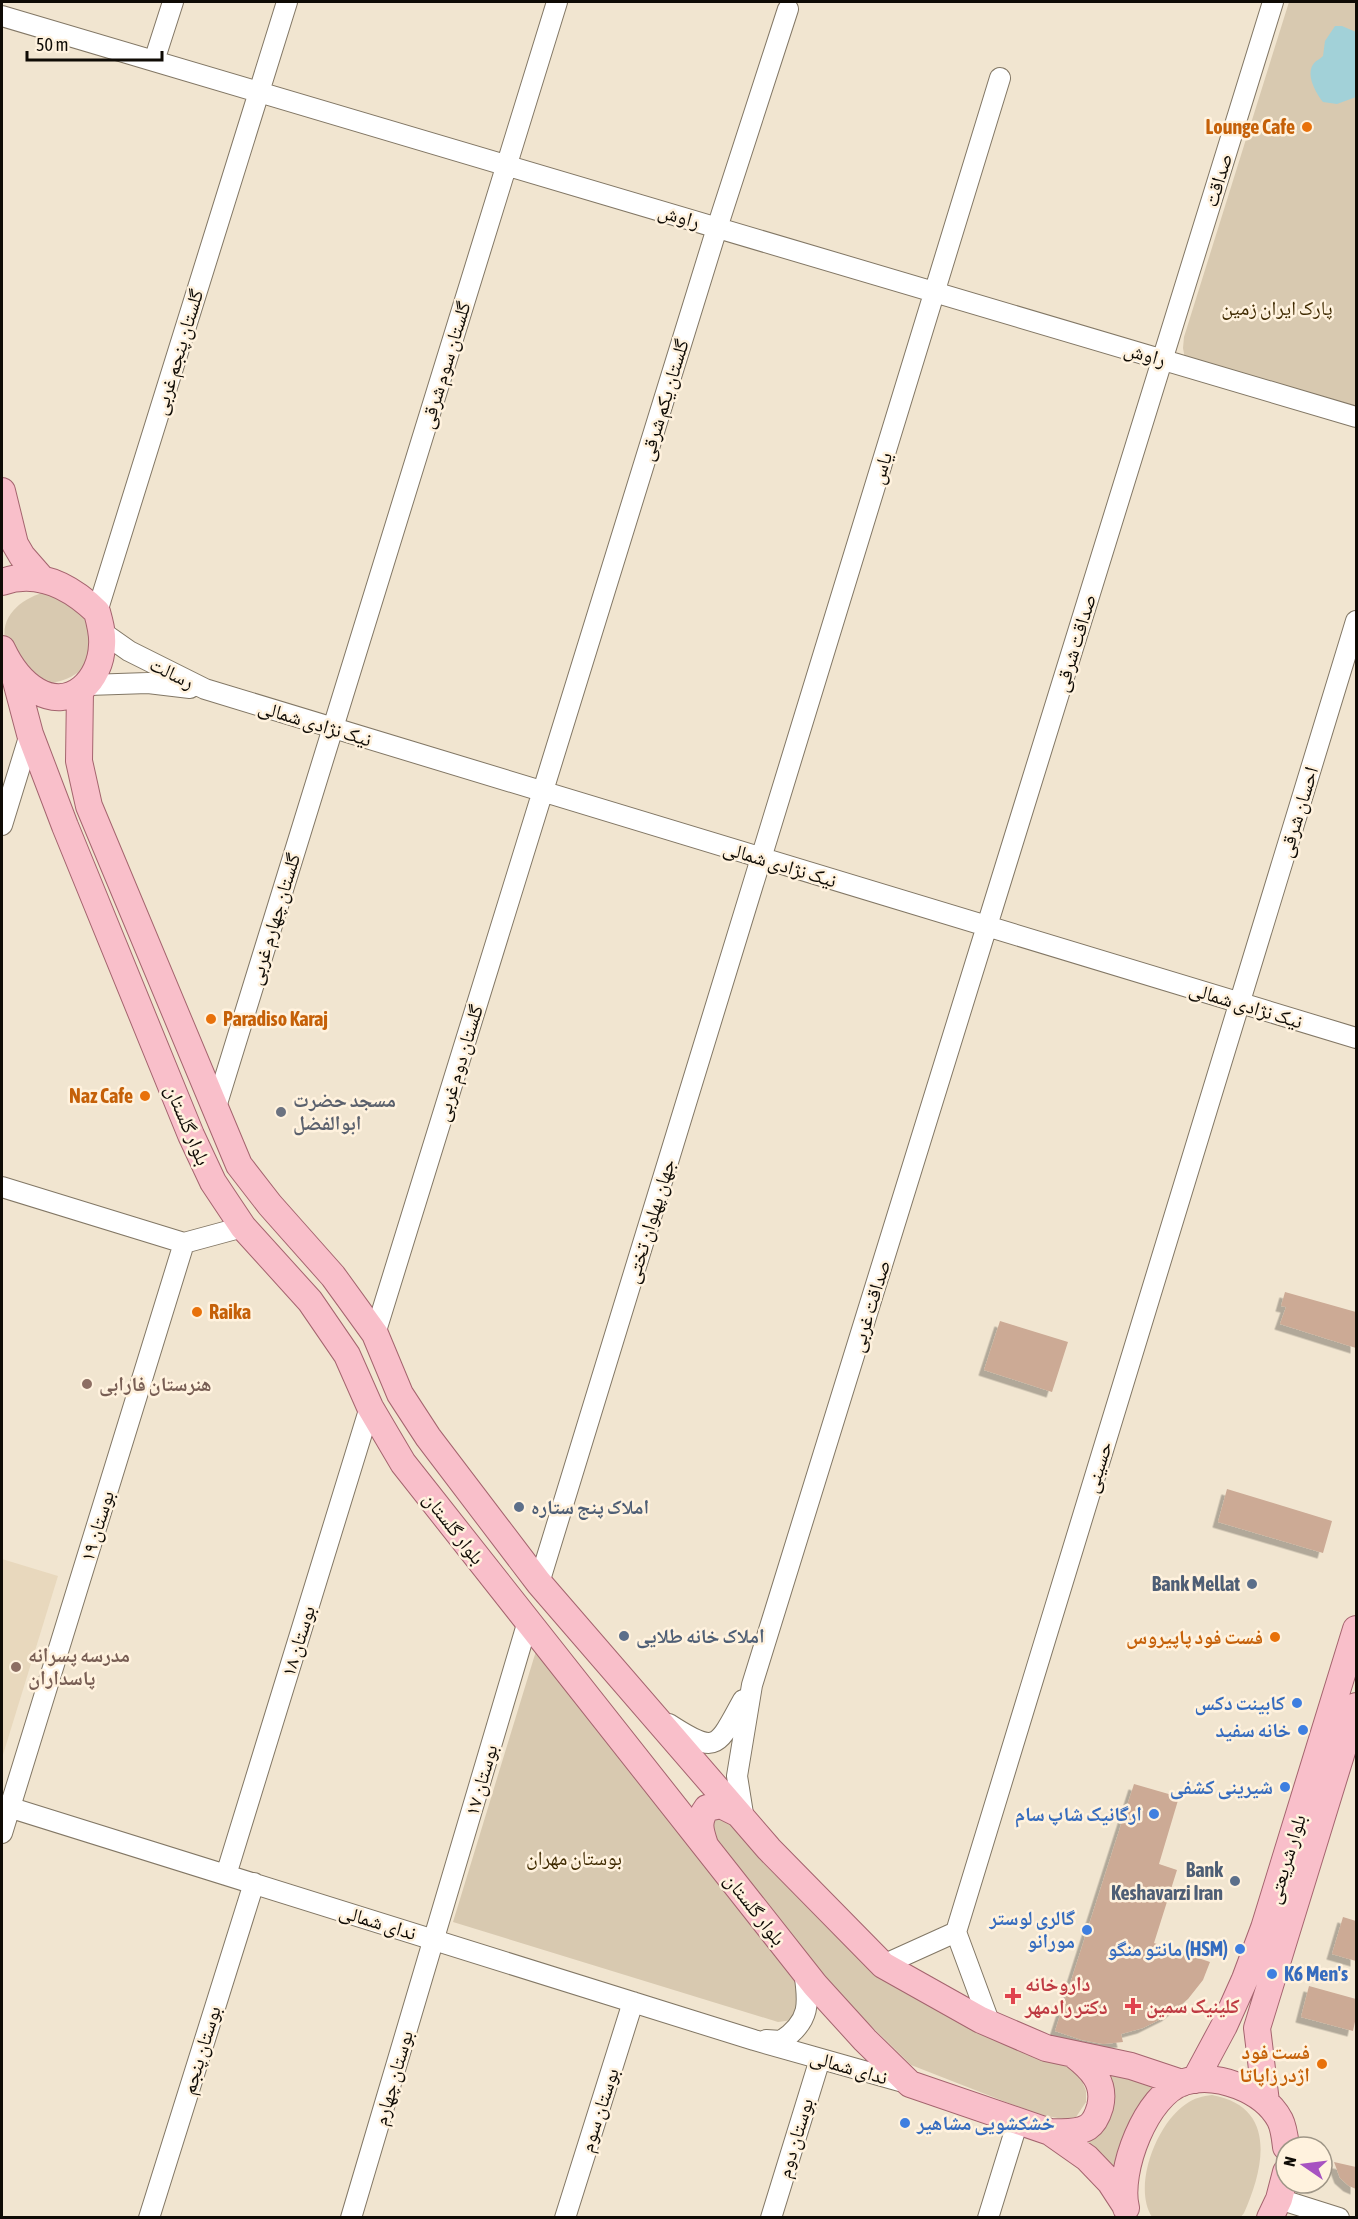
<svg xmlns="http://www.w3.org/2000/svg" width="1358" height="2219" viewBox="0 0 1358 2219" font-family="'Asap Condensed','Noto Naskh Arabic',sans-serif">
  <defs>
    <filter id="shadow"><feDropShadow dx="-5.5" dy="5.5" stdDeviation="0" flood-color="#0004"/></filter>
  </defs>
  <rect width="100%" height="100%" fill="#f1e5d0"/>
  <path fill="#e8d8bd" d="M2,1559l56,17 -56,182z"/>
  <path fill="#d8c9b0" d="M1289,2h67v411l-171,-54 -2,-11 1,-11z
    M50,591l28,9 18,40c-4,9 -7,22 -14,29 -12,12 -41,21 -55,6 -5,-5 -8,-13 -12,-19 -3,-5 -9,-11 -10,-16 -5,-28 23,-45 45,-49z
    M536,1651l266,340 -9,29 -15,2 -325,-100z
    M729,1816l148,155 202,102 7,18v11l-10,15 -6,3 -24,-4 -30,-10 -105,-41 -61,-60 -139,-164 2,-23z
    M1103,2067l58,16c-34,24 -37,53 -40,92l-46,-34z
    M1212,2095c66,12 52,73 32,118l-4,5 -88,-1c-20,-31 5,-94 34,-113 8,-6 17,-8 26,-9z"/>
  <path fill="#a2d1d8" d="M1335,26h7l14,6v65l-19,7 -14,-2c-7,-9 -19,-29 -8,-40 2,-2 5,-3 8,-6l2,-15z"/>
  <path fill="#ccaa95" filter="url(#shadow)" d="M1285,1292l71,20v36l-76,-24 6,-17 -5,-1z
    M1000,1321l68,21 -16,50 -68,-22z
    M1227,1489l105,32 -9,32 -105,-31z
    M1134,1784l45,13 -20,67 18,6 -23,73 56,19 -7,18 -15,19 -21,17 -24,12 -22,6 2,8 -20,2 -21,-4 -27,-9z
    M1343,1917l13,4v40l-24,-7z
    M1309,1986l47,13v18l-3,14 -52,-14z
    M1334,2162l22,5v22l-7,-3 -9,-8z"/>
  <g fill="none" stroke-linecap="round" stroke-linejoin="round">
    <g stroke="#827765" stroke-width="22">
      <path id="minor" d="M2,16l1354,401
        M154,61l19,-59
        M97,612l190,-610
        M102,632l27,19 76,38 1151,349
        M88,685l60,-2 42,5
        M2,825l28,-91
        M215,1110l342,-1108
        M2,1187l182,56 59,-16
        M375,1334l342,-1106 71,-219
        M539,1583l461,-1505
        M669,1724c49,32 48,23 74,-24
        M2,1805l752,235 156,44
        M744,1820l-7,-44 15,-91 521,-1683
        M2,1833l182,-590
        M226,1875l144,-468
        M956,1932l400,-1311
        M956,1932l34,92
        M883,1965l73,-33
        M766,2040l15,1c30,-20 28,-38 23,-70
        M1279,2199l60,19
        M149,2218l105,-335
        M351,2218l177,-597
        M565,2218l68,-216
        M771,2218l49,-159
        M988,2218l30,-97"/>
    </g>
    <g stroke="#a4646e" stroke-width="28">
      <path id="major" d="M2,491l13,53 7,12 21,24
        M2,582c37,-13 69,5 95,30 3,11 6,22 5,33 -1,34 -30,66 -65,46 -17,-10 -27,-25 -35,-42
        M13,670l17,64 35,92 126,309 22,47 30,45 67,74 37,54 23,52 33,56 412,522 50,55 45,44 140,48 37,26 23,24 15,23
        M80,691l-1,70 10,45 150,359 31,40 63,71 42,58 25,60 28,43 111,146 230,266 114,116 98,55 65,28 85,18 51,17
        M705,1845c-5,-15 -8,-24 2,-37l14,-3 16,8
        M1195,2080l29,-54 21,-47 19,-51 92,-299
        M1266,2102l-9,-74 99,-322
        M1050,2132c12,0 27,2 38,-5 6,-4 10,-13 12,-20 6,-24 -8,-38 -26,-52
        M1126,2208c-9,-36 20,-114 58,-126 33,-10 80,8 96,38 4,8 5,18 6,27
        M1270,2218l9,-19 7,-27"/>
    </g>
    <use href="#minor" stroke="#fff" stroke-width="20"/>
    <use href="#major" stroke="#f9bfca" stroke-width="26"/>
  </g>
  <g fill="#e8710a" stroke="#fff2de" stroke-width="2">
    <circle cx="1307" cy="127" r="6"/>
    <circle cx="211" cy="1019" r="6"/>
    <circle cx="145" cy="1096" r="6"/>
    <circle cx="197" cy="1312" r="6"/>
    <circle cx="1275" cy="1637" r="6"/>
    <circle cx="1322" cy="2064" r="6"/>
  </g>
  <circle fill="#6b7280" stroke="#fff2de" stroke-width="2" cx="281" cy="1112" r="6"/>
  <g fill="#8d6e63" stroke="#fff2de" stroke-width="2">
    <circle cx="87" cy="1384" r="6"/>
    <circle cx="16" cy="1667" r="6"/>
  </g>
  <g fill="#5c6f8a" stroke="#fff2de" stroke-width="2">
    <circle cx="519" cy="1507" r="6"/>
    <circle cx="1252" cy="1584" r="6"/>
    <circle cx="624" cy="1636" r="6"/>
    <circle cx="1235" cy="1881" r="6"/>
  </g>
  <g fill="#3f7fe0" stroke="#fff2de" stroke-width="2">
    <circle cx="1297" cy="1703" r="6"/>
    <circle cx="1303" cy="1730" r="6"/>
    <circle cx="1285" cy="1787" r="6"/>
    <circle cx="1154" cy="1814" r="6"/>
    <circle cx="1087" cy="1930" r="6"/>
    <circle cx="1240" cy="1949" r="6"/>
    <circle cx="1272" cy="1974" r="6"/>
    <circle cx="905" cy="2123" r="6"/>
  </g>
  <g fill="#e0444e" stroke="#fff2de" stroke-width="2">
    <path d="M1010 1987h6v6h6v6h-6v6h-6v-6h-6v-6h6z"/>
    <path d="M1130 1997h6v6h6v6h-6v6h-6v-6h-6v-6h6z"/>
  </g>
  <g text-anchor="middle" stroke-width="5" stroke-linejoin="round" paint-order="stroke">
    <g font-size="20" font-weight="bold" fill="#c56008" stroke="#fff2de" text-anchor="end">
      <text x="1295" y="134">Lounge Cafe</text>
      <text x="223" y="1026" text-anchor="start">Paradiso Karaj</text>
      <text x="133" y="1103">Naz Cafe</text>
      <text x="209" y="1319" text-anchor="start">Raika</text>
      <text x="1263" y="1644">فست فود پاپیروس</text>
      <text x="1310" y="2059">فست فود<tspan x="1310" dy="23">اژدر زاپاتا</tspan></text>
    </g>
    <g font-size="20" fill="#0f0b05" stroke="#fff2de">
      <text transform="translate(1218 180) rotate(-73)" y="7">صداقت</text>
      <text transform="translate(679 216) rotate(16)" y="7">راوش</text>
      <text transform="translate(178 352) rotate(-73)" y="7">گلستان پنجم غربی</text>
      <text transform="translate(1145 354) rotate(16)" y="7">راوش</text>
      <text transform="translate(445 365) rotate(-73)" y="7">گلستان سوم شرقی</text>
      <text transform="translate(664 400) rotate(-73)" y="7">گلستان یکم شرقی</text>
      <text transform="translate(881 468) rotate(-73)" y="7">یاس</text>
      <text transform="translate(1075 643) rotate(-73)" y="7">صداقت شرقی</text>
      <text transform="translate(172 673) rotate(26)" y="7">رسالت</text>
      <text transform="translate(315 723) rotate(17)" y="7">نیک نژادی شمالی</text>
      <text transform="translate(1298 812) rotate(-73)" y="7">احسان شرقی</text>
      <text transform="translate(780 864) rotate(17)" y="7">نیک نژادی شمالی</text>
      <text transform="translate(274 919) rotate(-73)" y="7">گلستان چهارم غربی</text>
      <text transform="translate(1246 1005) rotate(17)" y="7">نیک نژادی شمالی</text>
      <text transform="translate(459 1063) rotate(-73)" y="7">گلستان دوم غربی</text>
      <text transform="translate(188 1125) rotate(67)" y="7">بلوار گلستان</text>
      <text transform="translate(650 1221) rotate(-73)" y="7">جهان پهلوان تختی</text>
      <text transform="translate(870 1306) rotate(-73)" y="7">صداقت غربی</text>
      <text transform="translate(1098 1467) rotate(-73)" y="7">حسینی</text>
      <text transform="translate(97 1526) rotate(-73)" y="7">بوستان ۱۹</text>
      <text transform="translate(454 1528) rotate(52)" y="7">بلوار گلستان</text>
      <text transform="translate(298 1641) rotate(-73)" y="7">بوستان ۱۸</text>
      <text transform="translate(481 1780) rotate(-74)" y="7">بوستان ۱۷</text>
      <text transform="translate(1286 1859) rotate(-73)" y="7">بلوار شریعتی</text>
      <text transform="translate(755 1909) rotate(52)" y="7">بلوار گلستان</text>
      <text transform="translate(378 1922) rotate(17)" y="7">ندای شمالی</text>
      <text transform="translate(201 2050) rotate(-73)" y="7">بوستان پنجم</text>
      <text transform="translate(849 2067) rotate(16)" y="7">ندای شمالی</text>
      <text transform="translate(393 2078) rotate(-74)" y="7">بوستان چهارم</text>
      <text transform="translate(599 2110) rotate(-72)" y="7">بوستان سوم</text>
      <text transform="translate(795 2138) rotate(-73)" y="7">بوستان دوم</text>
    </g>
    <g font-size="20" fill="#3f2a00" stroke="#fff2de">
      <text x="1277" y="315">پارک ایران زمین</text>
      <text x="574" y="1865">بوستان مهران</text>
    </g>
    <g font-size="20" font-weight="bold" fill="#5b616d" stroke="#fff2de" text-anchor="start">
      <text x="293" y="1107">مسجد حضرت<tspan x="293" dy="23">ابوالفضل</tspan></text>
    </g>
    <g font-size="20" font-weight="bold" fill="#785e54" stroke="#fff2de" text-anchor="start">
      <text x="99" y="1391">هنرستان فارابی</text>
      <text x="28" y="1662">مدرسه پسرانه<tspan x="28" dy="23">پاسداران</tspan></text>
    </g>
    <g font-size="20" font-weight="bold" fill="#4e5e75" stroke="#fff2de" text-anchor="start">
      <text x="531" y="1514">املاک پنج ستاره</text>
      <text x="1240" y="1591" text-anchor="end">Bank Mellat</text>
      <text x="636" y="1643">املاک خانه طلایی</text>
      <text x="1223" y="1877" text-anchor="end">Bank<tspan x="1223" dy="23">Keshavarzi Iran</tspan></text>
    </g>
    <g font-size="20" font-weight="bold" fill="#366cbe" stroke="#fff2de" text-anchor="end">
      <text x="1285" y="1710">کابینت دکس</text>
      <text x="1291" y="1737">خانه سفید</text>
      <text x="1273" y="1794">شیرینی کشفی</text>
      <text x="1142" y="1821">ارگانیک شاپ سام</text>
      <text x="1075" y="1925">گالری لوستر<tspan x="1075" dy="23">مورانو</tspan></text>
      <text x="1228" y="1956">مانتو منگو (HSM)</text>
      <text x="1284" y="1981" text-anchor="start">K6 Men's</text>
      <text x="917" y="2130" text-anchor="start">خشکشویی مشاهیر</text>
    </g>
    <g font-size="20" font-weight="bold" fill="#be3a42" stroke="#fff2de" text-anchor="start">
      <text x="1025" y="1991">داروخانه<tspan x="1025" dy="23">دکتر رادمهر</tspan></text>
      <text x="1146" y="2013">کلینیک سمین</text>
    </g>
  </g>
  <rect width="1358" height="2219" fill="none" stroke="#0f0b05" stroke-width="6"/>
  <g transform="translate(1304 2165) rotate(284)"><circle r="28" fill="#fff2de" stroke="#9f9687" stroke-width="1.5"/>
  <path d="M0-4.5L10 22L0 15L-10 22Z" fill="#a752c1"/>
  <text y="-9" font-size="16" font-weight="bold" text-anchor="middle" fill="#0f0b05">N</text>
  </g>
  <path d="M27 51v9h135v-9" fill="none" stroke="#0f0b05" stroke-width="3"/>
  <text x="36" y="51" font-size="18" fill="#0f0b05" stroke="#fff2de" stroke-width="4.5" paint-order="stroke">50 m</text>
</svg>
